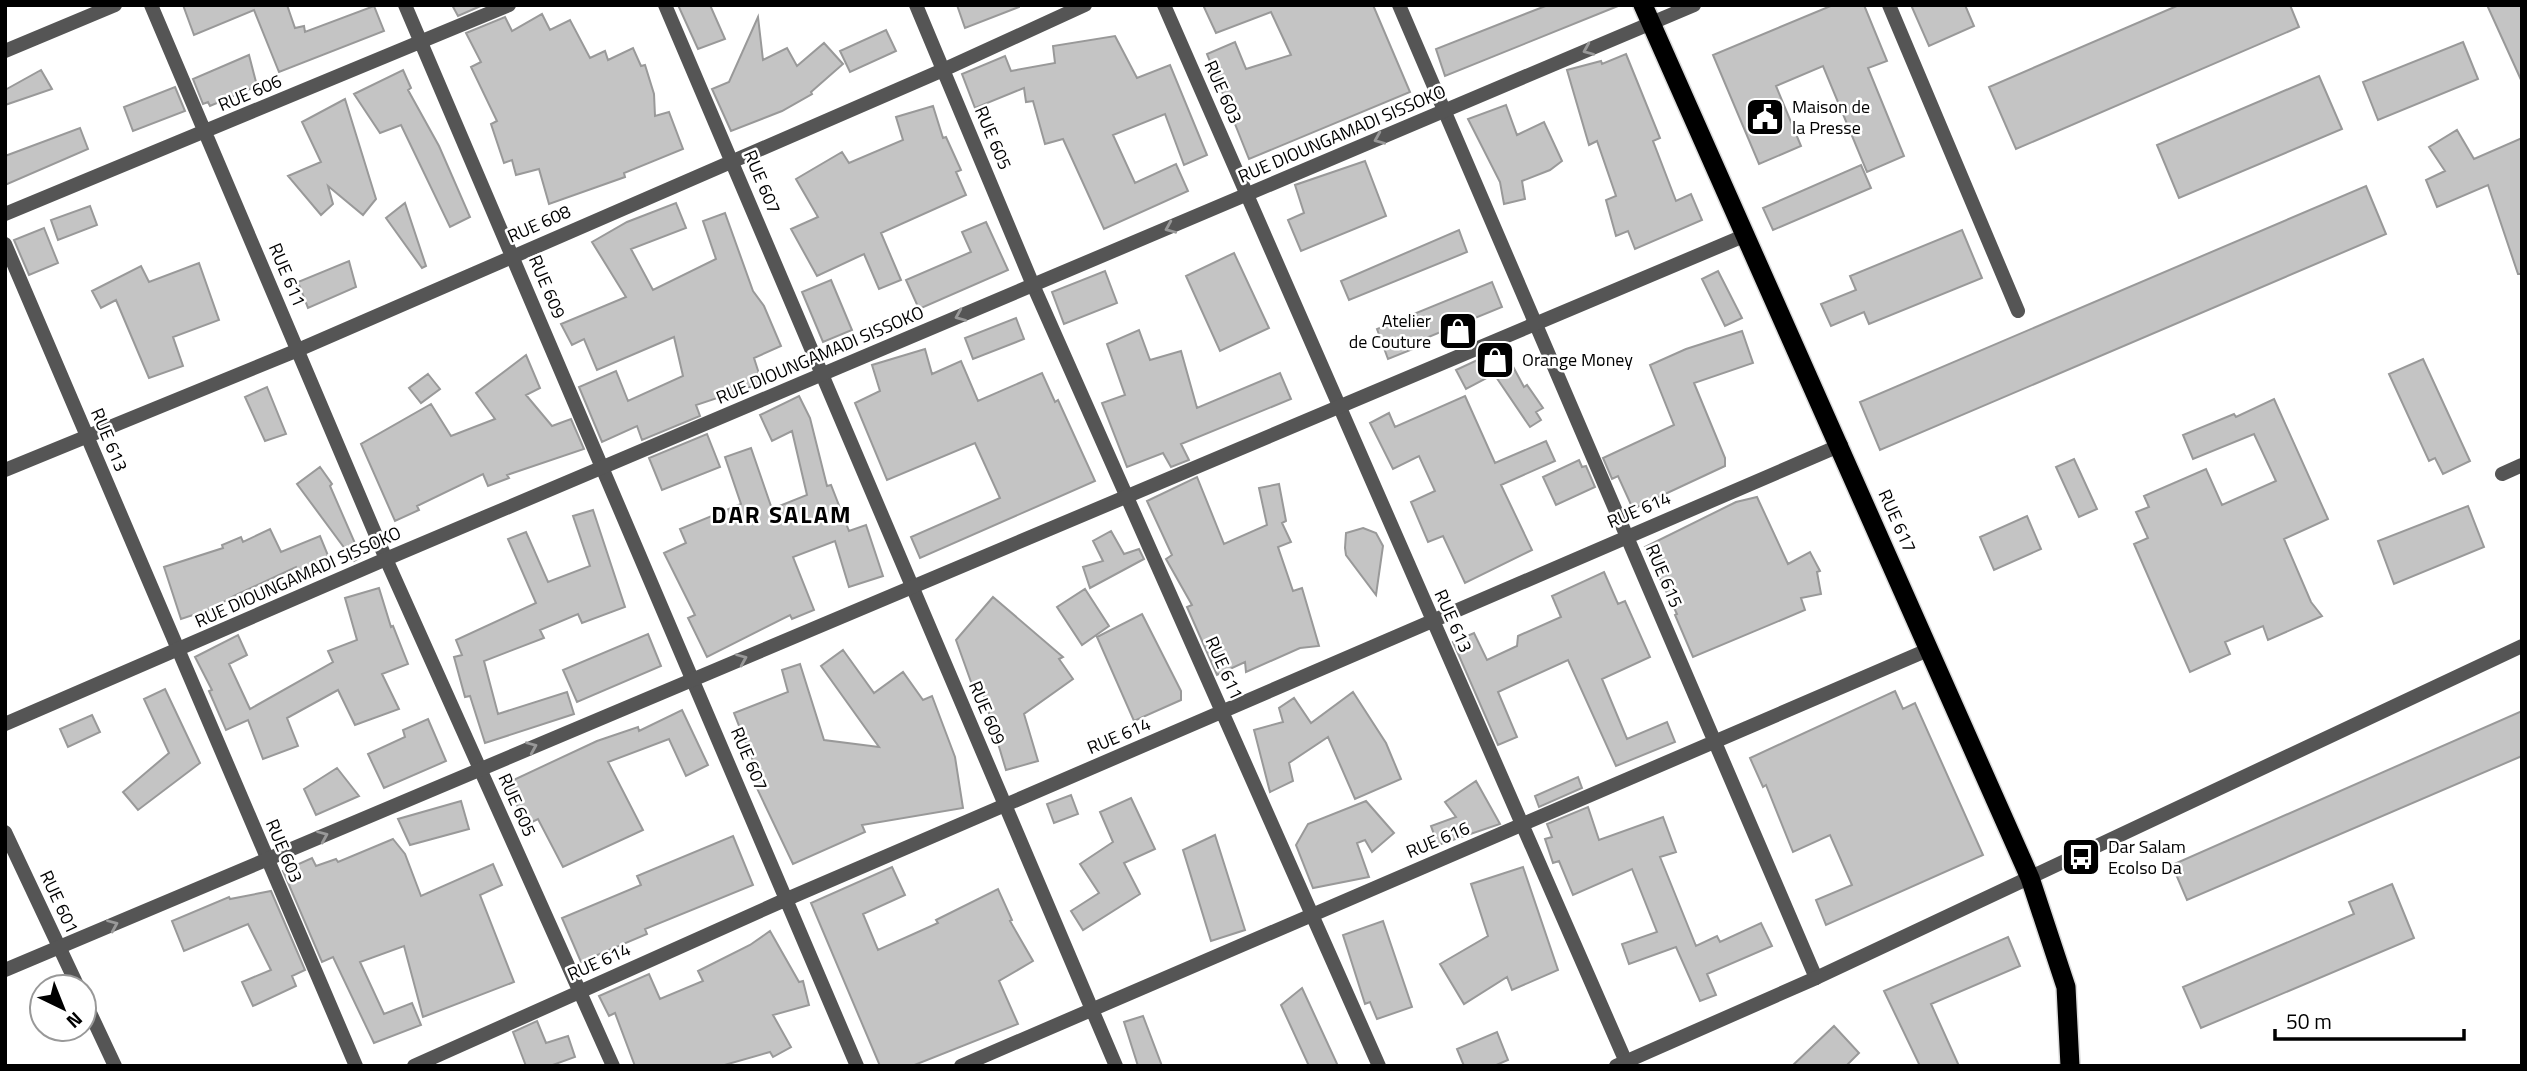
<svg xmlns="http://www.w3.org/2000/svg" width="2527" height="1071" viewBox="0 0 2527 1071" font-family="'Titillium Web',sans-serif">
  <rect width="100%" height="100%" fill="#fff"/>
  <path fill="#c4c4c4" stroke="#999" stroke-width="2" d="M183,5h104l8,23 9,-2 1,6 69,-26 10,25 -105,41 -25,-62 -60,25z
    M452,5h31l-25,11z
    M678,5h32l15,34 -27,10z
    M957,5h62v2l-54,21z
    M1203,5h170l37,87 -161,67 -42,-105 28,-12 11,27 45,-14 -20,-43 -55,21z
    M1548,5l70,1 -173,70 -9,-27z
    M1833,5h31l23,56 -19,7 36,88 -37,16 -44,-106 -47,20 25,60 -42,18 -46,-109z
    M1911,5h54l9,21 -45,20z
    M2179,5h111l9,22 -283,122 -27,-62z
    M2487,5h35v77z
    M542,14l8,16 20,-10 20,38 15,-7 3,9 25,-12 8,18 4,-1 9,29 1,22 14,-4 14,37 -59,24 1,4 -76,27 -10,-35 -23,6 -4,-15 -8,3 -13,-39 6,-3 -26,-54 10,-5 -15,-29 39,-16 7,14z
    M758,17l5,43 24,-12 10,18 27,-23 19,21 -32,28 1,2 -30,17 -51,20 -19,-42 17,-7z
    M886,30l10,21 -46,21 -10,-21z
    M1115,36l22,42 33,-13 37,90 -23,10 -19,-51 -52,21 22,48 41,-19 12,27 -84,38 -41,-90 -18,5 -12,-43 -7,1 -2,-14 -49,20 -13,-34 43,-18 6,15 44,-8 -2,-17z
    M2463,42l15,37 -100,41 -15,-38z
    M1626,54l34,84 -7,3 23,60 15,-7 11,26 -67,29 -7,-18 -12,5 -10,-36 10,-4 -19,-55 -8,4 -22,-75 34,-9 1,3z
    M249,55l8,31 -47,20 -2,-4 -5,2 -10,-25z
    M41,70l11,19 -47,16v-15z
    M403,70l8,18 -3,2 31,56 31,71 -20,10 -49,-102 -21,8 -26,-39z
    M2319,76l23,53 -163,69 -22,-53z
    M175,87l10,24 -52,20 -9,-24z
    M345,99l31,100 -13,16 -35,-29 5,18 -12,11 -33,-39 33,-14 -19,-40z
    M1506,105l11,30 27,-13 18,39 -12,9 -28,11 3,18 -21,5 -4,-22 -32,-63z
    M933,106l10,32 3,-1 15,33 -5,2 10,23 -85,38 20,47 -22,9 -15,-35 -47,22 -26,-47 27,-12 -22,-38 46,-27 7,11 54,-23 -7,-23z
    M80,128l8,21 -83,36v-29z
    M2457,130l17,29 48,-21v136h-4l-30,-89 -51,22 -11,-27 19,-9 -16,-24z
    M1365,161l21,55 -85,35 -13,-31 16,-7 -9,-28z
    M1861,165l10,23 -98,42 -10,-22z
    M2366,186l20,48 -506,216 -20,-48z
    M405,203l21,63 -4,2 -36,-50z
    M676,203l10,25 -55,21 22,41 63,-31 -13,-38 22,-8 28,78 11,15 17,40 -27,12 8,25 -66,22 4,11 -58,24 -5,-14 -35,16 -23,-55 37,-16 12,30 55,-25 -9,-39 -77,33 -13,-31 -12,6 -11,-21 65,-27 -34,-55 35,-20z
    M90,206l7,19 -39,15 -7,-20z
    M986,222l22,48 -89,39 -13,-29 65,-28 -9,-20z
    M44,228l14,35 -29,12 -15,-35z
    M1459,230l8,22 -118,48 -8,-19z
    M1962,230l20,48 -113,46 -5,-12 -33,14 -10,-22 35,-14 -6,-14z
    M1234,253l35,75 -49,23 -34,-75z
    M349,261l7,26 -48,21 -10,-26z
    M199,263l20,57 -46,17 10,29 -34,12 -33,-78 -15,8 -9,-17 49,-25 8,16z
    M1105,271l12,32 -53,21 -12,-32z
    M1718,271l24,47 -17,8 -23,-47z
    M831,280l21,50 -29,12 -21,-50z
    M1492,282l10,25 -81,33 2,5 -35,14 -11,-30z
    M1016,318l8,21 -51,20 -8,-21z
    M1139,330l11,30 31,-9 16,57 83,-35 11,26 -110,45 8,16 -18,7 -8,-14 -36,14 -25,-64 23,-8 -18,-51z
    M1742,331l11,32 -59,20 31,75v8l-92,43 -15,-33 -6,3 -9,-21 71,-33 -24,-60 36,-16z
    M1503,348l21,39 3,-2 16,23 -7,4 5,8 -11,7 -36,-53 -28,15 -10,-19z
    M925,349l7,25 29,-13 17,40 64,-28 13,29 3,-2 37,81 -175,77 -9,-21 89,-39 -25,-55 -88,37 -32,-77 25,-12 -8,-26z
    M526,355l14,33 -14,7 26,31 19,-7 13,30 -77,26 2,3 -21,8 -5,-12 -66,32 2,4 -24,11 -34,-77 70,-40 20,32 44,-17 -19,-26z
    M2423,359l47,102 -27,13 -8,-16 -6,3 -40,-87z
    M428,374l12,15 -19,14 -12,-15z
    M267,387l19,47 -21,7 -20,-44z
    M799,396l11,22 17,68 4,-1 18,46 17,-6 17,51 -34,11 -14,-46 -42,16 21,53 -22,9 -2,-4 -83,42 -19,-39 7,-3 -31,-62 22,-10 -6,-14 61,-25 -16,-47 26,-9 21,61 35,-14 -15,-64 -20,10 -12,-26z
    M1465,396l30,67 51,-22 9,20 -54,24 31,65 -67,33 -22,-47 -15,6 -17,-40 24,-11 -16,-35 -26,13 -23,-46 19,-10 6,14z
    M2274,399l54,120 -44,20 27,63 11,14 -54,24 -5,-14 -38,16 5,12 -40,18 -56,-128 14,-6 -12,-26 13,-5 -5,-11 62,-27 16,36 54,-24 -22,-47 -61,25 -10,-24 51,-21 2,3z
    M707,434l13,33 -58,23 -13,-32z
    M2074,459l23,50 -18,8 -23,-50z
    M1579,460l3,7 4,-1 9,21 -39,18 -13,-28z
    M320,467l12,17 -2,2 31,71 -7,4 -57,-77z
    M1197,477l27,67 43,-19 -8,-37 20,-4 7,37 -4,2 9,19 -13,5 15,44 9,-3 17,58 -19,2 -54,24 -1,-10 -28,13 -30,-68 5,-2 -26,-46 6,-4 -25,-54z
    M1757,497l31,67 22,-12 10,19 -3,1 4,22 -20,4 4,12 -112,47 -18,-42 2,-1 -32,-67 91,-45z
    M2468,506l16,41 -90,37 -16,-43z
    M593,510l32,97 -43,16 -4,-9 -38,16 4,8 -60,23 14,53 69,-22 7,22 -89,29 -15,-47 -5,1 -11,-40 8,-2 -6,-15 80,-37 -28,-64 18,-7 22,50 42,-16 -17,-50z
    M2027,516l14,33 -47,21 -14,-33z
    M1363,528l13,5 7,13 -7,49 -30,-40 -1,-7 1,-15z
    M270,529l11,23 39,-16 9,22 -31,13 -2,-4 -62,29 -12,7 1,2 -42,14 -17,-52 59,-19 -1,-3 19,-8 2,5z
    M1111,531l13,23 15,-5 5,10 -54,29 -7,-21 20,-6 -10,-20z
    M1604,572l14,32 7,-3 25,56 -48,22 25,60 40,-17 8,20 -59,24 -48,-106 -70,32 19,45 -19,8 -45,-103 21,-9 13,27 30,-14 1,-10 43,-19 -9,-21z
    M379,588l12,39 2,-1 15,38 -26,10 17,35 -44,16 -17,-35 -51,28 11,28 -35,13 -15,-39 -22,10 -17,-39 3,-1 -17,-33 43,-22 9,20 -18,9 21,45 83,-47 -5,-11 29,-11 -12,-42z
    M1085,589l24,37 -27,19 -25,-38z
    M993,597l70,60 -4,2 14,20 -49,35 14,47 -32,9 -24,-80 -7,3 -19,-53z
    M1142,614l39,77v9l-47,21 -37,-84z
    M648,634l13,32 -84,36 -14,-32z
    M843,650l31,43 29,-21 20,28 9,-4 23,61 8,51 -101,17 3,7 -72,32 -39,-82 6,-3 -26,-66 54,-21 -6,-22 18,-6 24,76 55,7 -58,-81z
    M165,689l35,74 -62,47 -15,-18 46,-39 -25,-54z
    M1895,691l8,18 12,-6 68,152 -157,70 -10,-25 36,-15 -22,-50 -37,17 -27,-67 -3,2 -13,-29z
    M1353,692l33,51 15,36 -46,20 -27,-62 -39,26 4,18 -23,11 -16,-62 29,-8 -4,-14 15,-10 17,25z
    M682,710l26,55 -22,11 -17,-37 -61,23 35,68 -80,37 -25,-48 -12,6 -19,-42 90,-42 41,-14 1,4z
    M2522,711v45l-335,144 -15,-35z
    M92,715l8,17 -32,15 -8,-18z
    M428,719l18,42 -62,27 -16,-34 37,-17 -2,-7z
    M337,768l22,28 -43,19 -12,-26z
    M1578,777l4,11 -43,19 -4,-11z
    M1476,781l24,43 -62,21 -7,-19 25,-9 -11,-15z
    M1071,795l7,19 -24,9 -7,-19z
    M1131,798l24,51 -31,14 16,31 -57,36 -12,-19 28,-18 -19,-29 33,-22 -13,-30z
    M461,801l8,28 -59,16 -12,-26z
    M1366,801l28,32 -22,19 -7,-12 -8,3 12,34 -56,11 -17,-43 12,-21z
    M1588,807l11,33 64,-23 13,35 -16,5 36,89 21,-10 3,6 41,-19 11,23 -65,28 9,21 -16,6 -24,-54 -47,17 -7,-20 35,-12 -25,-63 -59,26 -14,-34 -6,2 -8,-24 7,-2 -5,-13z
    M1215,835l30,95 -34,11 -28,-91z
    M733,836l20,49 -108,44 2,5 -66,28 -19,-44 79,-33 -4,-9z
    M393,839l12,15 16,42 72,-32 9,21 -22,10 34,87 -91,35 -19,-71 -44,16 24,52 28,-11 9,22 -47,18 -41,-86 -11,5 -39,-91 29,-13 4,8 20,-7 2,3z
    M892,867l13,28 -42,19 15,36 60,-27 -2,-3 62,-31 14,31 -2,1 23,40 -34,20 19,43 -106,42h-32l-69,-163z
    M1523,867l35,103 -46,20 -5,-13 -43,27 -24,-40 48,-28 -17,-52z
    M2392,884l22,54 -213,90 -18,-41 171,-73 -5,-12z
    M271,891l34,79 -13,6 4,10 -43,20 -11,-24 29,-12 -23,-46 -64,27 -12,-30 57,-24 1,2z
    M1383,921l29,86 -35,12 -7,-17 -5,2 -22,-69z
    M770,931l29,51 4,-1 6,24 -36,10 18,32 -18,10 -3,-5 -49,14h-86l-20,-53 -6,3 -10,-20 50,-22 11,25 43,-18 -5,-10 52,-26z
    M2008,937l12,29 -89,38 28,62h-39l-36,-75z
    M1302,988l36,78h-29l-28,-61z
    M1143,1016l19,50h-24l-14,-44z
    M537,1021l9,22 22,-7 7,21 -25,9h-24l-13,-34z
    M1834,1026l25,27 -13,13h-54z
    M1497,1032l11,28 -14,6h-30l-7,-17z"/>
  <g fill="none" stroke-linecap="round" stroke-linejoin="round">
    <g stroke="#dbdbdb" stroke-width="22">
      <path id="trunk" d="M1643,5l387,873 36,109 4,79"/>
    </g>
    <path stroke="#555" stroke-width="14" d="M1889,5l129,306"/>
    <path stroke="#555" stroke-width="14" d="M151,5l235,554 227,507
      M405,5l452,1061
      M665,5l451,1061
      M916,5l117,280 346,781
      M1164,5l462,1057
      M1399,5l417,973
      M5,51l110,-46
      M5,214l504,-209
      M5,244l351,822
      M5,470l293,-120 645,-280 142,-65
      M2502,474l20,-9
      M5,832l73,155
      M84,1000l31,66
      M414,1066l373,-167 1054,-454
      M961,1066l969,-417"/>
    <path stroke="#555" stroke-width="14" d="M5,724l381,-165 1308,-554
      M5,970l1741,-735
      M1616,1066l200,-88 706,-332"/>
    <use href="#trunk" stroke="#000" stroke-width="19"/>
  </g>
  <defs><path id="oneway-chevron" d="M-2-3.5L2.5 0L-2 3.5" fill="none" stroke-width="1.6" stroke-linecap="round" stroke-linejoin="round" transform="scale(1.75)"/></defs>
  <g stroke="#999">
    <use href="#oneway-chevron" transform="translate(1588 50) rotate(157)"/>
    <use href="#oneway-chevron" transform="translate(1379 139) rotate(157)"/>
    <use href="#oneway-chevron" transform="translate(1170 228) rotate(157)"/>
    <use href="#oneway-chevron" transform="translate(960 316) rotate(157)"/>
    <use href="#oneway-chevron" transform="translate(742 659) rotate(-23)"/>
    <use href="#oneway-chevron" transform="translate(532 747) rotate(-23)"/>
    <use href="#oneway-chevron" transform="translate(323 836) rotate(-23)"/>
    <use href="#oneway-chevron" transform="translate(113 925) rotate(-23)"/>
  </g>
  <defs>
    <g id="civic-square" transform="scale(2.0125)"><rect x="-9" y="-9" width="18" height="18" rx="4" fill="#000" stroke="#fff"/><path d="M-.6-6.5H3V-4.5H.6V-3L4-1V1h2V6H-6V1h2V-1L-.6-3ZM-1.2 2.5V6h2.4V2.5Z" fill="#fff"/></g>
    <g id="shop-square" transform="scale(2.0125)"><rect x="-9" y="-9" width="18" height="18" rx="4" fill="#000" stroke="#fff"/><path d="M-5-2.5h2.3a2.7 3.5 0 0 1 5.4 0H5L5.5 6h-11ZM-1.5-2.5h3a1.5 2.3 0 0 0-3 0Z" fill="#fff"/></g>
    <g id="bus-square" transform="scale(2.0125)"><rect x="-9" y="-9" width="18" height="18" rx="4" fill="#000" stroke="#fff"/><path d="M-5-6H5V4H4V6H2V4H-2V6H-4V4H-5ZM-3.5-4V0h7V-4ZM-3.5 1.2v1.5H-2V1.2ZM2 1.2v1.5H3.5V1.2Z" fill="#fff"/></g>
  </defs>
  <g fill-rule="evenodd">
    <use href="#civic-square" x="1765" y="117"/>
    <use href="#shop-square" x="1458" y="331"/>
    <use href="#shop-square" x="1495" y="360"/>
    <use href="#bus-square" x="2081" y="857"/>
  </g>
  <g text-anchor="middle" stroke-width="5" stroke-linejoin="round" paint-order="stroke">
    <g font-size="18" fill="#000" stroke="#fff">
      <text transform="translate(1223 92) rotate(66)" y="6">RUE 603</text>
      <text transform="translate(250 93) rotate(-23)" y="6">RUE 606</text>
      <text transform="translate(1342 134) rotate(-23)" y="6">RUE DIOUNGAMADI SISSOKO</text>
      <text transform="translate(993 138) rotate(67)" y="6">RUE 605</text>
      <text transform="translate(762 182) rotate(67)" y="6">RUE 607</text>
      <text transform="translate(539 224) rotate(-24)" y="6">RUE 608</text>
      <text transform="translate(287 275) rotate(67)" y="6">RUE 611</text>
      <text transform="translate(547 287) rotate(67)" y="6">RUE 609</text>
      <text transform="translate(820 355) rotate(-23)" y="6">RUE DIOUNGAMADI SISSOKO</text>
      <text transform="translate(109 440) rotate(67)" y="6">RUE 613</text>
      <text transform="translate(1639 510) rotate(-23)" y="6">RUE 614</text>
      <text transform="translate(1897 521) rotate(66)" y="6">RUE 617</text>
      <text transform="translate(1664 576) rotate(67)" y="6">RUE 615</text>
      <text transform="translate(298 577) rotate(-24)" y="6">RUE DIOUNGAMADI SISSOKO</text>
      <text transform="translate(1453 621) rotate(66)" y="6">RUE 613</text>
      <text transform="translate(1224 668) rotate(66)" y="6">RUE 611</text>
      <text transform="translate(987 713) rotate(67)" y="6">RUE 609</text>
      <text transform="translate(1119 736) rotate(-23)" y="6">RUE 614</text>
      <text transform="translate(749 759) rotate(67)" y="6">RUE 607</text>
      <text transform="translate(517 805) rotate(66)" y="6">RUE 605</text>
      <text transform="translate(1438 840) rotate(-23)" y="6">RUE 616</text>
      <text transform="translate(284 851) rotate(67)" y="6">RUE 603</text>
      <text transform="translate(59 902) rotate(65)" y="6">RUE 601</text>
      <text transform="translate(599 962) rotate(-24)" y="6">RUE 614</text>
    </g>
    <g font-size="18" fill="#000" stroke="#fff" text-anchor="start">
      <text x="1792" y="113">Maison de<tspan x="1792" dy="21">la Presse</tspan></text>
      <text x="1431" y="327" text-anchor="end">Atelier<tspan x="1431" dy="21">de Couture</tspan></text>
      <text x="1522" y="366">Orange Money</text>
      <text x="2108" y="853">Dar Salam<tspan x="2108" dy="21">Ecolso Da</tspan></text>
    </g>
    <g font-size="24" font-weight="bold" letter-spacing="2" fill="#000" stroke="#fff">
      <text x="782" y="523">DAR SALAM</text>
    </g>
  </g>
  <rect width="2527" height="1071" fill="none" stroke="#000000" stroke-width="14"/>
  <g transform="translate(63 1008) rotate(137)"><circle r="33" fill="#ffffff" stroke="#999999" stroke-width="2"/>
  <path d="M0-5L12 26L0 18L-12 26Z" fill="#000000"/>
  <text y="-10" font-size="19" font-weight="bold" text-anchor="middle" fill="#000000">N</text>
  </g>
  <path d="M2275 1029v10h189v-10" fill="none" stroke="#000000" stroke-width="3.5"/>
  <text x="2286" y="1029" font-size="21" fill="#000000" stroke="#ffffff" stroke-width="5" paint-order="stroke">50 m</text>
</svg>
